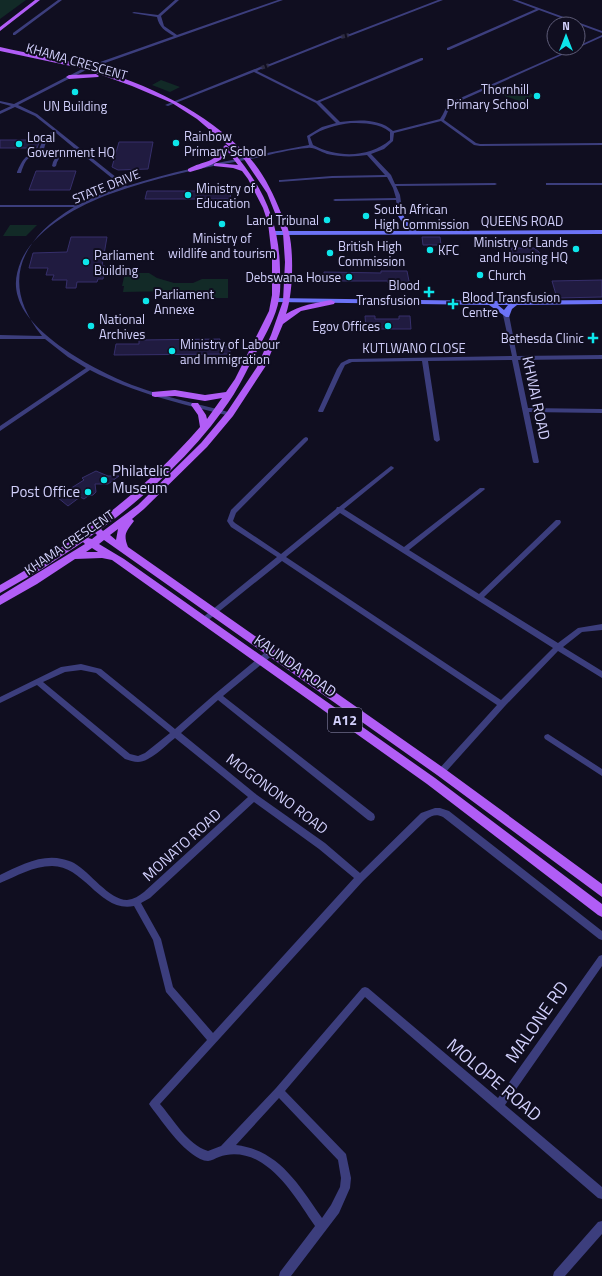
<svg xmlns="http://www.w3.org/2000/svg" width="602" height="1276" viewBox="0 0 602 1276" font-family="'Titillium Web',sans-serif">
  <rect width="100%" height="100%" fill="#100e20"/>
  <path fill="#122a27" d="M0,0h26l-26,19z
    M161,80l19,7 -10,5 -18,-7z
    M514,88l21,7 -13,7 -20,-7z
    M10,225h27l-11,11h-23z
    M125,273h24l8,5 17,5h19l9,-4h26v19h-32l-15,-6 -10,-1 -48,1 1,-6h-2z"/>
  <path fill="#201b40" stroke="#362f6b" d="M0,140h40l-3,8h-37z
    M119,142h34l-5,27 -30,1 -6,-3z
    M36,171h40l-6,19h-41z
    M147,191h84l-1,8h-85z
    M71,237h36l-5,29h3l-2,13h-5l-1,3h-20l-1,6h-10l1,-8h-15l2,-5h-8l2,-7h-19l4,-15 34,-1z
    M422,237h18l1,8h-18z
    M511,248h23l5,4 3,8h-28z
    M381,271h26l2,10 -3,2h-18v-2h-64v-9l57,1z
    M602,280v17l-45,1 -5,-17z
    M365,316h10v3h24v-3h11l1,13h-45z
    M220,339l-1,8 11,-1v8l-116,1 2,-11h23v-4z
    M96,471l12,5h11l-11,8h-13l1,8 -3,3 -5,1 -4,3 -4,-2 -12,9 -11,-9 27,-17 -2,-2z"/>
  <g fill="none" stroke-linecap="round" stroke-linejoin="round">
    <path stroke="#2d2b41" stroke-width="4" stroke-dasharray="4 2" stroke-linecap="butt" d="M341,37l8,-2
      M261,68l8,-3"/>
    <path fill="#3c3e7d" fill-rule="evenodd" d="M58,0h4l-47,35h-2v-2z
      M175,0h4l-18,16 3,10 13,9 101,-35h5l-195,69 -70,36 19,9 90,72c59,-19 121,-29 182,-41l-2,-9 15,-9 14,-4 -20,-20 -62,-31 -86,34 -3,-1 95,-38 3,1 -6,3 60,30 104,-43h2v2l-103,42 20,20c17,-2 39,-4 53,9l47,-12c4,-5 5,-11 9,-16l125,-55h4v-2l24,-11v2l-151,68c-3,4 -4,10 -7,15l32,23 4,1 122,-1v2l-122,1 -6,-1 -33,-24 -47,12 -1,8 -9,8 -13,5 20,21 4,9 100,-1 2,1 -2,1 -99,1 4,9 3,21 -2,1 -2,-1 -3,-16 -61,1 -2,-1 2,-1 61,-1 -3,-10 -6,-11 -55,1 -53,4v-2h2l51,-4 53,-1 -18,-20c-13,2 -27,2 -40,-1 -6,-2 -13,-7 -19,-6 -17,1 -35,6 -52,10 -50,9 -99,19 -146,36 -31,11 -76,36 -89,67 -5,12 -7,24 -3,36 11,39 82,76 117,89 32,12 65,18 97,27l1,1 -3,2c-48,-12 -96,-23 -140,-46l-90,61v-5l86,-58 -18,-11 -23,-18h-45v-4l42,1c-42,-52 -23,-96 32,-129h-74v-2h78l21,-10 24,-8 -46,-37c-10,3 -19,5 -21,16l-2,1 -2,-1 1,-4 4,-7c-9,0 -25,-3 -31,6 -2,3 -4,8 -5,12h-4v-1c6,-13 7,-16 21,-20l4,-10v-5l12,-6 -19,-15 -20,-9 -15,7v-3l11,-5 -11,-3v-2l14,3 72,-37 88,-31c-9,-5 -15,-9 -17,-19l-25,-4 2,-1 24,3zM351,123c14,0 28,0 39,9v8c-21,18 -53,18 -77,5l-3,-8c13,-9 26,-12 41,-14zM56,133l18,15 -13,5 -18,-1 3,-10 -1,-3z
      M438,0h5l-93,36 -3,-1z
      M512,0h5l85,31v2l-63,-23 -90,40h-2v-2l89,-39z
      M340,36l3,1 -73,29 -3,-1z
      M546,183h56v2h-56z
      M506,313l3,2 8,41 85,-1v4l-84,1 10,48 74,1v4l-73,-1 10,50 -1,1h-4l-1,-1 -21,-102 -84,1 12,79 -3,2 -3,-2 -12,-79 -70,1 -7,3 -2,4 -20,43h-4l-1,-1 19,-42 4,-6 8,-4 163,-3 -9,-41z
      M306,437l2,1v2l-72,73 -3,8 2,2 46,31 55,-45 1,-2h2l52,-41 2,1 1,1 -1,1 -49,40 60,38 76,-59h4l1,1 -1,1 -75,60 70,44 77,-74h4l1,2 -1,2 -76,73 74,46 20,-15 24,-4v6l-20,2 -19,15 39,24v7l-44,-27 -53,55 -61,68 -3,1 -3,-1 -1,-2 1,-2 59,-65 -215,-144 -76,61h-4l-1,-2 1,-2 75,-61 -46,-30 -4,-6 4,-11 73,-72zM340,513l213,135 -52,52 -215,-143z
      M271,649l3,1 1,2 -1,2 -51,42 151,118 1,3 -1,3 -3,1 -3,-1 -150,-120 -37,33 76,62 68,48 35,30 61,-60 14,-5h5l9,3 153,120v9l-3,-1 -156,-122c-6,-3 -11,-2 -16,2l-64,62 -203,223c14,16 27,40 48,47l13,-5 55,-58 86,-100 3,-1 3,1 130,110 101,-142 3,-1v11l-97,139 97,82v12l-4,-1 -233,-201 -80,94 61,63 5,24 -1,10 -11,25 -48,63h-12l1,-4 35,-46c-16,-23 -32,-52 -58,-66 -11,-6 -26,-8 -38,-3 -3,1 -8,4 -11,4 -20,-1 -46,-40 -57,-54l-2,-3 2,-3 56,-61 -41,-48 -13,-52 -19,-34c-34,7 -49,-40 -82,-40 -19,0 -35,10 -52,17v-8c19,-9 41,-21 62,-16 4,1 9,2 12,4 16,9 35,37 53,37 7,-1 12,-4 17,-8l104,-95 -73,-59c-9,7 -25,24 -37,24 -4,0 -9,-2 -13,-3l-88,-74 -37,18v-6l61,-30 20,-3 20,5 74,60 40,-35 53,-44zM81,670l15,3 74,60 -25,20 -7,3 -8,-2 -87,-72 22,-10zM254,802l65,47 35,29 -141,155 -40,-46 -12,-48 -20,-36 9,-5zM279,1098l59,62 3,18 -1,9 -9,18 -9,13c-23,-33 -43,-68 -86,-73z
      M548,734l54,35v7l-57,-37 -1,-2 1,-2z
      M602,1221v13l-37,42h-12l1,-4 44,-50z"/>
    <path fill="#6c73f7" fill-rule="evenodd" d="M399,215h4l7,11 9,5 183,-1v4l-328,1 -3,-2 3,-2h135l-3,-3 -8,-12z
      M273,298l218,3 111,-1v4l-85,1 -5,4 -3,8h-3l-17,-12 -213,-3 -4,-2zM498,305h10l-4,5z"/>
    <path fill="#b15df6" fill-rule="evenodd" d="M35,0h5l-40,31v-4z
      M0,47c29,7 60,11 89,20 58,17 117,44 159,89 15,16 25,37 33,57 3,7 7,13 8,20 5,20 4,61 -3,81 14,-9 29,-11 45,-14l4,2 -1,2 -33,7 -18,13 -18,43 -32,49 -26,31 -63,62 -12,10 2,2c-8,11 -11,13 -6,26l317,222 157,115v13l-165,-122 -333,-235 -5,4 25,15 311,219 167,126v13l-4,-2 -171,-131 -315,-224 -10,-2 -27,1 -38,25 -37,21v-9l85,-52 -2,-2 -41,27 -42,24v-8c75,-43 143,-92 200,-158l-2,-12 -7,-10 1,-2h6l8,12 1,4 15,-21 -17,3 -30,-5 -20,1 -3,-1v-4l23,-2 30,5 21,-3 9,-13 34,-68 3,-16v-38l-4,-34 -5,-15 -15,-29 -6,-8 -9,-3 -19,-2v-2l2,-1 22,2 -10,-13c-8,12 -25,16 -38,20l-2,-1v-2c16,-9 27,-5 36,-23l2,-1 5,4c31,37 48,70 49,120 0,10 1,20 -1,30 -3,18 -13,34 -21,50 -8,15 -16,32 -24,45 -34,53 -83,98 -133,135l2,2 35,-26 63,-62 26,-31 30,-45 14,-32 12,-34 2,-39 -2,-29 -16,-40 -23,-34 -47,-40 -25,-16 -40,-17 -47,-17 -85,-18zM118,529l-2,11 -6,-5zM95,533l2,2 -5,4 -4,-1zM92,548l6,4h-12z
      M96,74l3,2 -1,1 -29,2 -3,-2 3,-2z"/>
  </g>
  <g fill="#0de6eb" stroke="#100e20" stroke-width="1.5">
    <circle cx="75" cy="92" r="4"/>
    <circle cx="537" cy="96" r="4"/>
    <circle cx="176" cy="143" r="4"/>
    <circle cx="19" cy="144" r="4"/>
    <circle cx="188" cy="195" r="4"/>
    <circle cx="366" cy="216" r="4"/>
    <circle cx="327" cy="220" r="4"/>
    <circle cx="222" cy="224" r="4"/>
    <circle cx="576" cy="249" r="4"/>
    <circle cx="430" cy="250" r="4"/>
    <circle cx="330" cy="253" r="4"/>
    <circle cx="86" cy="262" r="4"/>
    <circle cx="480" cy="275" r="4"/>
    <circle cx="349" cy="277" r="4"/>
    <path d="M427 286h4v4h4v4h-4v4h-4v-4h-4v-4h4z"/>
    <circle cx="146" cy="301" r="4"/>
    <path d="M451 298h4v4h4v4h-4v4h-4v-4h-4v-4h4z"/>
    <circle cx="91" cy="326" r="4"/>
    <circle cx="388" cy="326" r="4"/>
    <path d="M591 332h4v4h4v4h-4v4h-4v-4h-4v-4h4z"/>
    <circle cx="172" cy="351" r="4"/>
    <circle cx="104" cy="480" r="4"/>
    <circle cx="88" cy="492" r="4"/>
  </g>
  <g text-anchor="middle" stroke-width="4" stroke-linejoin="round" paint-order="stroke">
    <g font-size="13" fill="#d2d0fc" stroke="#100e20">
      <text transform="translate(77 61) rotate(16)" y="5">KHAMA CRESCENT</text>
      <text transform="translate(106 186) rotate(-22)" y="5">STATE DRIVE</text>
      <text x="522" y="226">QUEENS ROAD</text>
      <text x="414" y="353">KUTLWANO CLOSE</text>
      <text transform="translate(69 542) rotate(-34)" y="5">KHAMA CRESCENT</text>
    </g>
    <g font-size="13" fill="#d2d0fc" stroke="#100e20" text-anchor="start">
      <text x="529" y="94" text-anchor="end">Thornhill<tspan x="529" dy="15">Primary School</tspan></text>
      <text x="75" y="111" text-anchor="middle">UN Building</text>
      <text x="184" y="141">Rainbow<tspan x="184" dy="15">Primary School</tspan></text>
      <text x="27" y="142">Local<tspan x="27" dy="15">Government HQ</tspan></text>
      <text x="196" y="193">Ministry of<tspan x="196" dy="15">Education</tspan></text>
      <text x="374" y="214">South African<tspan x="374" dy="15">High Commission</tspan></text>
      <text x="319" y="225" text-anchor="end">Land Tribunal</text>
      <text x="222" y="243" text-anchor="middle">Ministry of<tspan x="222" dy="15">wildlife and tourism</tspan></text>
      <text x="568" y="247" text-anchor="end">Ministry of Lands<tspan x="568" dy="15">and Housing HQ</tspan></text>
      <text x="338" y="251">British High<tspan x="338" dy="15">Commission</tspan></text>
      <text x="438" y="255">KFC</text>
      <text x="94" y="260">Parliament<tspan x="94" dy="15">Building</tspan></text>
      <text x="488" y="280">Church</text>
      <text x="341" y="282" text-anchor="end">Debswana House</text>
      <text x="420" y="290" text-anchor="end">Blood<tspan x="420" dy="15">Transfusion</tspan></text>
      <text x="154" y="299">Parliament<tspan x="154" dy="15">Annexe</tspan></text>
      <text x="462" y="302">Blood Transfusion<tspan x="462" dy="15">Centre</tspan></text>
      <text x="99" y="324">National<tspan x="99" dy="15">Archives</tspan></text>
      <text x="380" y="331" text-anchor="end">Egov Offices</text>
      <text x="584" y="343" text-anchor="end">Bethesda Clinic</text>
      <text x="180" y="349">Ministry of Labour<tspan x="180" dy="15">and Immigration</tspan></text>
    </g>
    <rect fill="#100e20" stroke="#9896ba" stroke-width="1" x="328" y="708" width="34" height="24" rx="3"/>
    <g font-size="14" font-weight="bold" fill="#d2d0fc">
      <text x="345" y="725">A12</text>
    </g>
    <g font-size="15" fill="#d2d0fc" stroke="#100e20">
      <text transform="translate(536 398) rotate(78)" y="5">KHWAI ROAD</text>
      <text transform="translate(295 666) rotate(35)" y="5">KAUNDA ROAD</text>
      <text transform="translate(277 794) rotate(37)" y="5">MOGONONO ROAD</text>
      <text transform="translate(182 845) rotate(-42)" y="5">MONATO ROAD</text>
    </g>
    <g font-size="15" fill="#d2d0fc" stroke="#100e20" text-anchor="start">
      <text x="112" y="476">Philatelic<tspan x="112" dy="17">Museum</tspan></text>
      <text x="80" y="497" text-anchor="end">Post Office</text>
    </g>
    <g font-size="18" fill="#d2d0fc" stroke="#100e20">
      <text transform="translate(537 1022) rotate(-55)" y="6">MALONE RD</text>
      <text transform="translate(494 1080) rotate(40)" y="6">MOLOPE ROAD</text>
    </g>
  </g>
  <g transform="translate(566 36)"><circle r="19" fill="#100e20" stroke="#5e5c78"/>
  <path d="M0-3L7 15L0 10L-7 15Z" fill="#0de6eb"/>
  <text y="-6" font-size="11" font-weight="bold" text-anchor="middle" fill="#d2d0fc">N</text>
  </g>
</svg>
